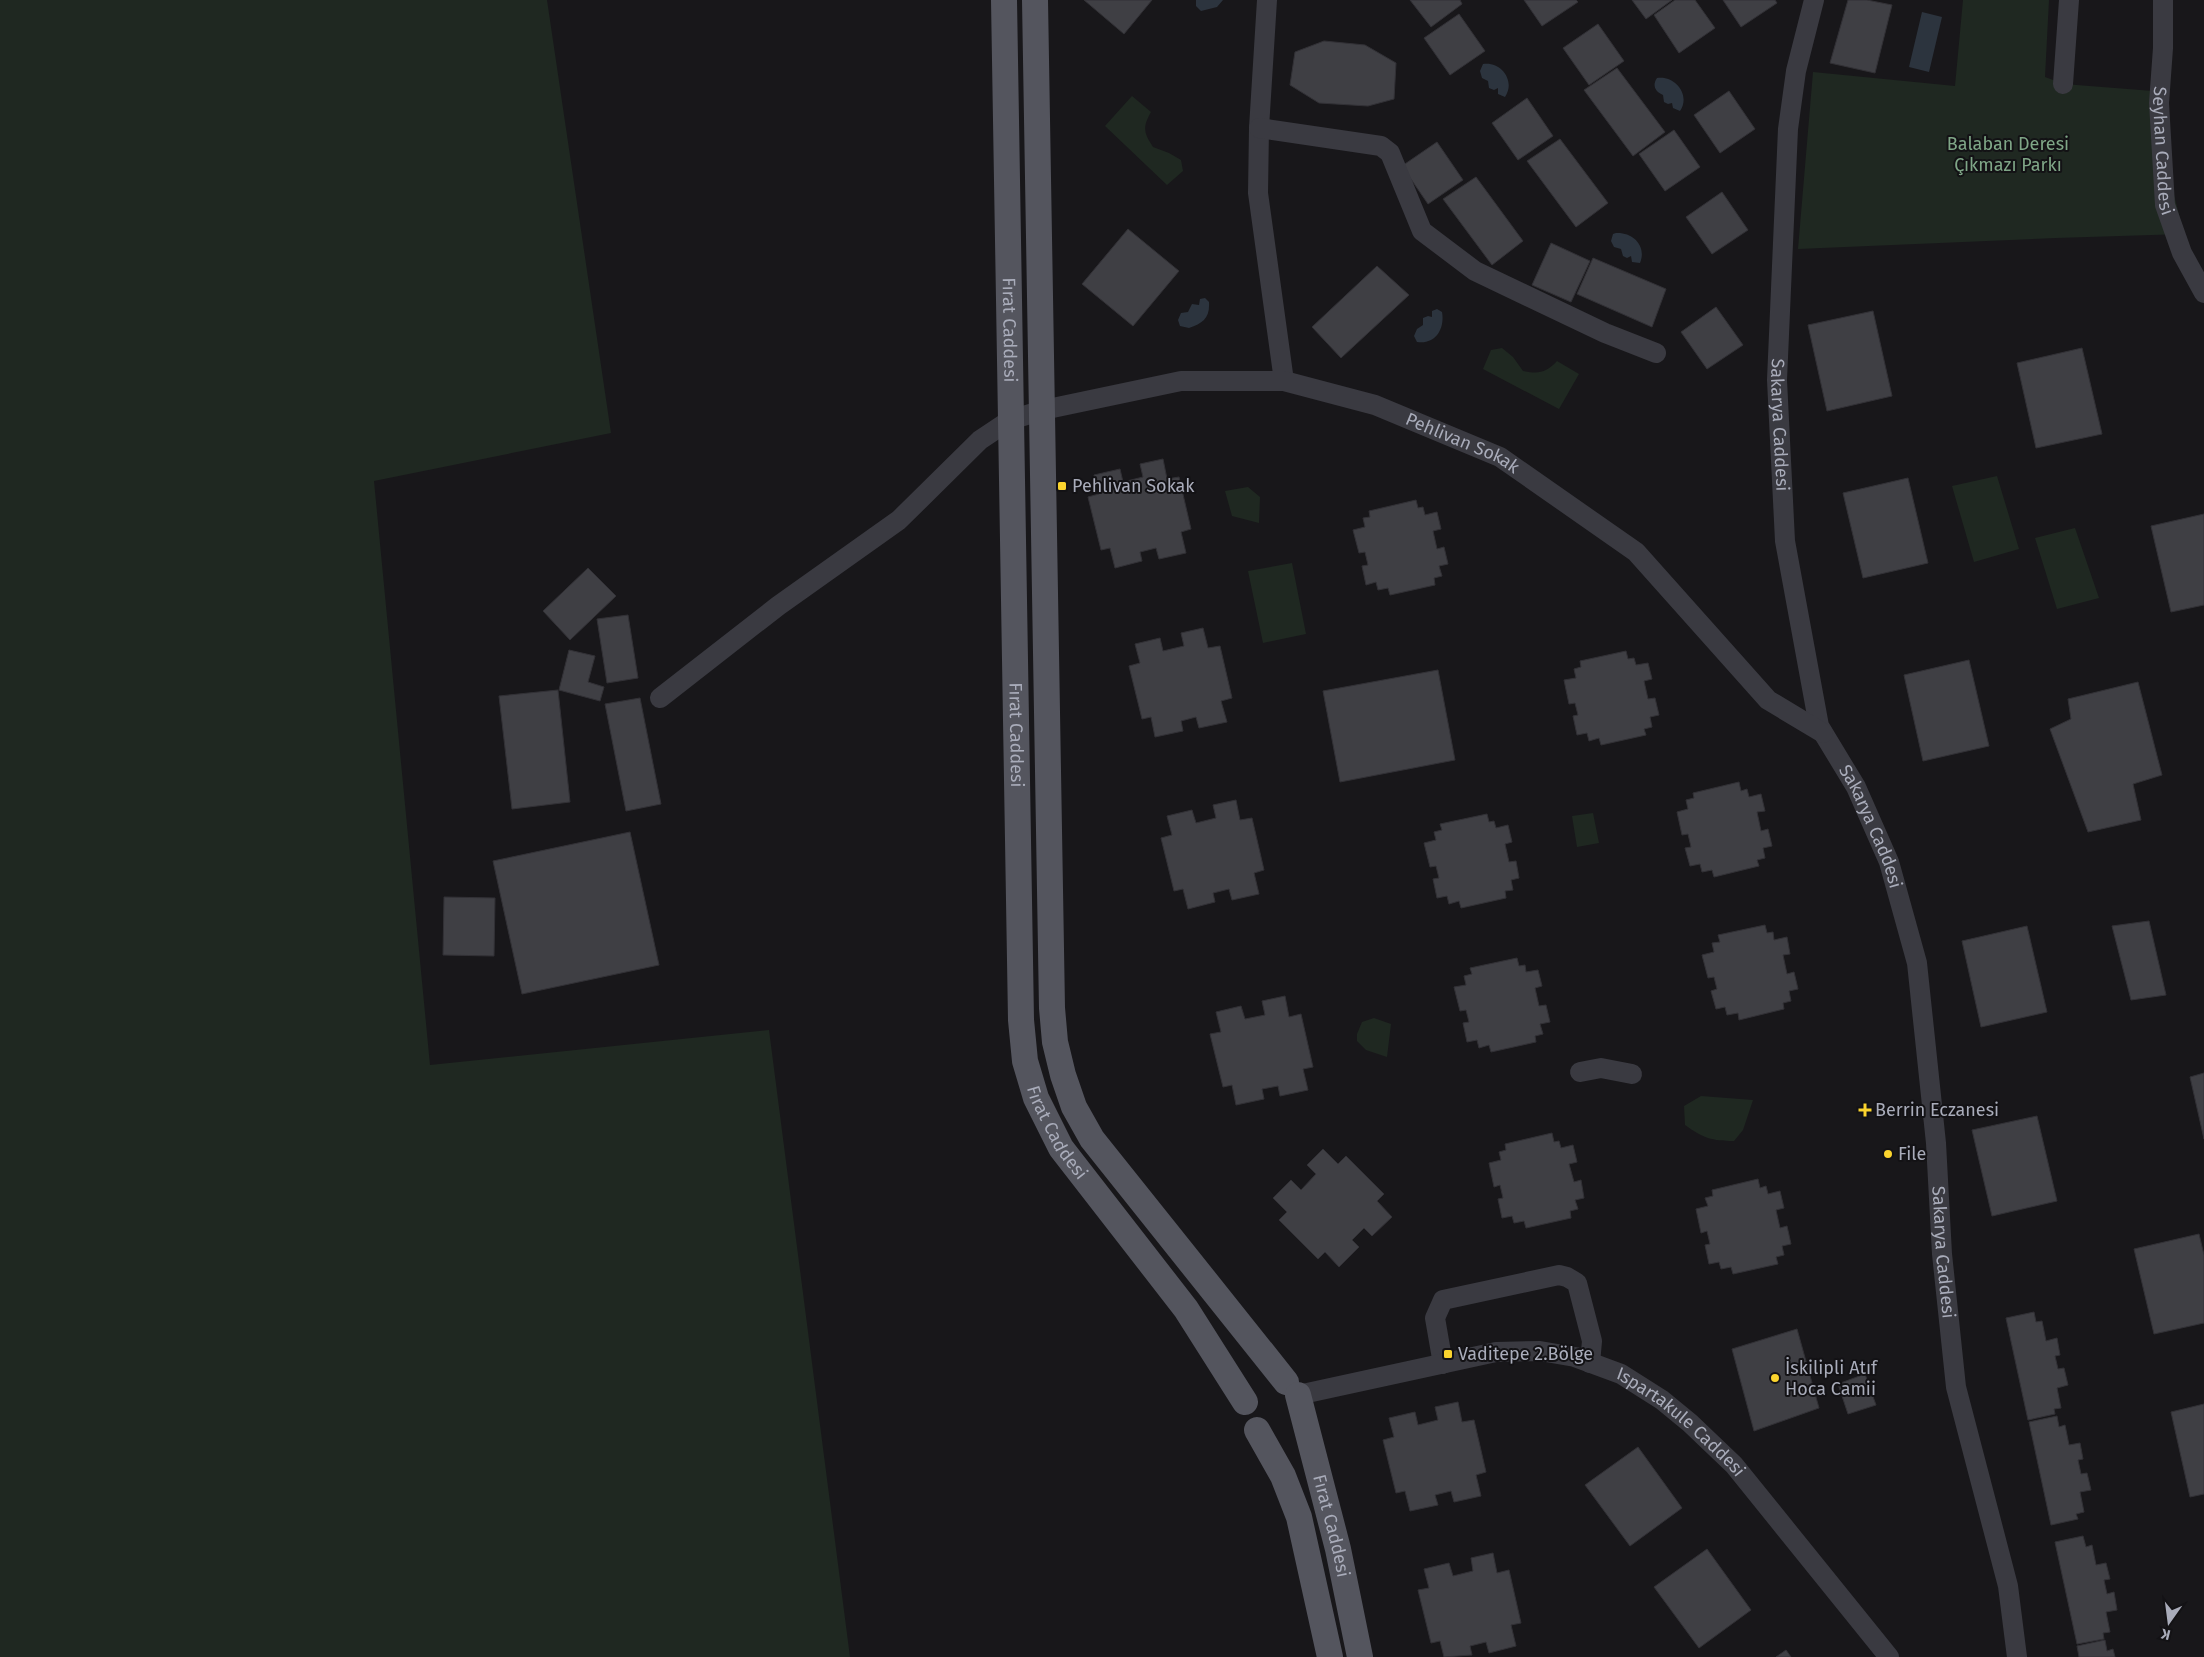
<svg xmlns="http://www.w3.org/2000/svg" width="2204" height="1657" viewBox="0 0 2204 1657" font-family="'Fira Sans',sans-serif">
  <rect width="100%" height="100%" fill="#18171a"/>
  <path fill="#1f2821" d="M0,0h547l64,433 -237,48 56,584 339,-35 81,627h-850z
    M1963,0h86l-4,77 19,7 89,7 21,104 10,39 -128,4 -258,11 15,-177 142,14z
    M1132,96l19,16c-9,16 -7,21 2,35l16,6 12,7 2,11 -16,14 -62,-59z
    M1502,348l11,9 10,14c16,3 23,2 34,-10l22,13 -20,35 -76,-40 8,-19z
    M1997,476l22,73 -45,13 -22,-76z
    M1248,487l12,10 -1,26 -27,-7 -7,-25z
    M2075,528l24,70 -42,11 -22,-71z
    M1292,563l14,71 -43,9 -15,-72z
    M1593,813l6,30 -22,4 -5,-31z
    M1374,1018l17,6 -4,33 -21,-7 -9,-9v-7l5,-12z
    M1701,1096l52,4 -10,30 -9,11c-22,0 -31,-3 -49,-16l-1,-19z"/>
  <path fill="#2c343e" d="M1196,0h27l-6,7 -16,4 -5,-5z
    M1922,12l20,5 -13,55 -20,-5z
    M1483,64c18,-3 33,17 22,33l-7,-3v-6l-4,2 -5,-2 -1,-7 -6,-3 -2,-7z
    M1657,78c18,-3 34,17 23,33l-7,-3 -1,-5 -4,1 -4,-2 -1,-7c-8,-3 -11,-10 -6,-17z
    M1616,233c17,-1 31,13 24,30l-8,-1 -1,-6 -4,2 -4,-2 -2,-7 -7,-2 -3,-6 2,-7z
    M1205,298l4,4c1,16 -6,21 -20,26l-9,-2 -2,-6 3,-7 7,-1 4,-8 7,1 1,-6z
    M1437,309l5,3c3,16 -6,33 -25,30l-3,-6 3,-7 6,-4v-7l5,-2 4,1v-6z"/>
  <path fill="#3f3f44" stroke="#323136" d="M1084,0h68l-28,34z
    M1410,0h50l2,4 -31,23z
    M1524,0h52l2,2 -36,24z
    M1632,0h40l-26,19z
    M1675,0h20l20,28 -36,25 -25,-38z
    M1723,0h52l2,3 -36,24z
    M1848,0h19l25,5 -17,68 -45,-10z
    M1459,14l26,37 -35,24 -26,-37z
    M1598,24l26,37 -35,24 -26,-37z
    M1324,41l41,4 31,18 -2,36 -26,7 -49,-3 -29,-18 5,-33z
    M1617,68l48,64 -32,24 -49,-66z
    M1729,91l26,38 -35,24 -26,-38z
    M1527,98l26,38 -35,24 -26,-37z
    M1674,130l26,37 -35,24 -26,-37z
    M1560,139l48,64 -32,24 -49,-66z
    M1437,142l26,38 -35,24 -26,-38z
    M1476,177l47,64 -31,24 -49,-66z
    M1722,192l26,38 -36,24 -26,-37z
    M1128,229l51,42 -46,55 -51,-42z
    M1551,243l39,18 -19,41 -39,-17z
    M1593,258l73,31 -14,38 -75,-33z
    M1377,266l32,29 -68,63 -29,-31z
    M1716,307l27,38 -36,24 -26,-37z
    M1873,311l19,85 -65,15 -19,-86z
    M2082,348l20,86 -66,14 -19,-85z
    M1163,459l4,20 12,-2 12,52 -10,3 5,21 -27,6 -3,-11 -16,4 2,9 -27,7 -5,-20 -9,2 -13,-53 11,-3 -5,-19 26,-6 3,13 20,-5 -3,-13z
    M1908,478l20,85 -65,15 -20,-85z
    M1416,500l2,8 5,-1 2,8 12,-3 4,17 -8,2 4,18 7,-2 4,17 -9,2 3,10 -8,2 1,7 -45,10 -2,-7 -10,2 -2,-8 -10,3 -4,-19 6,-1 -3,-13 -6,1 -6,-23 12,-3 -2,-9 7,-1 -1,-6z
    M2204,514v91l-33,7 -20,-86z
    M588,568l28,28 -46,44 -27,-29z
    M628,615l10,63 -31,5 -10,-64z
    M1203,628l5,20 12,-2 12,52 -11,3 6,21 -28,6 -3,-11 -15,4 2,10 -28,6 -4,-20 -9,2 -13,-53 11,-3 -5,-19 25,-6 3,13 21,-5 -3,-13z
    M569,650l26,6 -7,26 16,5 -4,14 -41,-11z
    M1626,651l2,8 6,-1 2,7 12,-2 4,16 -8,2 4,18 7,-1 4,17 -9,2 2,10 -8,2 2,6 -45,10 -2,-7 -10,3 -2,-8 -10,2 -4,-19 5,-1 -3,-12 -6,1 -5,-24 12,-2 -2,-9 7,-2 -1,-6z
    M1969,660l20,86 -66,15 -19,-86z
    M1438,670l17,90 -115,22 -17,-91z
    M2138,682l24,93 -29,9 8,36 -53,12 -38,-103 21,-10 -3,-20z
    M558,690l12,112 -58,7 -13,-113z
    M640,698l21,106 -35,7 -21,-107z
    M1739,782l2,9 6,-2 2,8 12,-3 4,17 -8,1 4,19 7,-2 4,17 -9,2 2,10 -8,2 2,6 -45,11 -2,-7 -10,2 -2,-8 -10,2 -5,-18 6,-1 -3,-13 -6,1 -5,-23 11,-3 -2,-9 8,-2 -1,-5z
    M1236,800l4,20 12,-2 12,52 -10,3 5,21 -27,6 -3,-11 -16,4 2,9 -27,7 -5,-20 -9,2 -13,-53 11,-3 -5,-19 25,-6 4,13 20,-5 -3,-13z
    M1487,814l2,8 5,-1 2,7 12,-3 4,17 -7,2 4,18 7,-1 3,17 -8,2 2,10 -8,1 1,7 -45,10 -2,-7 -10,3 -2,-8 -10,2 -4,-19 6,-1 -3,-12 -6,1 -6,-24 12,-3 -2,-8 8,-2 -2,-6z
    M630,832l29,133 -137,29 -29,-133z
    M444,897l51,1 -1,58 -51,-1z
    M2149,921l17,74 -35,5 -19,-74z
    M1765,925l2,8 6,-1 1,8 13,-3 3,17 -7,1 4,19 7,-2 4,17 -9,2 2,10 -8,2 1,6 -45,11 -1,-7 -11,2 -2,-8 -9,2 -5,-18 6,-2 -3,-12 -6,1 -6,-23 12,-3 -2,-9 8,-1 -2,-7z
    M2027,926l20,86 -66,15 -19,-86z
    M1517,958l2,8 6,-1 1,7 12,-2 4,16 -7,2 4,18 7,-1 4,17 -10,2 3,10 -8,2 1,6 -45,10 -2,-7 -10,3 -2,-8 -10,2 -4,-19 6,-1 -3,-12 -6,1 -6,-24 12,-2 -2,-9 8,-2 -2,-6z
    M1285,996l4,21 12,-3 12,53 -10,2 5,21 -28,6 -2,-10 -16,3 2,10 -28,6 -4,-20 -9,2 -13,-53 11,-2 -5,-20 25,-6 4,13 20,-4 -3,-14z
    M2204,1073v66l-14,-62z
    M2037,1116l20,85 -65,15 -20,-86z
    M1552,1133l2,9 5,-1 2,7 12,-3 4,17 -8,2 5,18 7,-2 3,18 -9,2 3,9 -8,2 1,7 -45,10 -2,-7 -10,2 -2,-7 -10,2 -4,-19 5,-1 -3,-13 -6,2 -5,-24 12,-3 -2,-8 7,-2 -1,-6z
    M1323,1149l15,15 8,-8 38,38 -7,7 15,16 -20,19 -8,-8 -12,12 7,7 -20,20 -14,-15 -7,7 -39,-39 8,-8 -14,-14 18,-18 10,10 15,-16 -9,-9z
    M1758,1179l2,9 6,-2 2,8 12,-3 4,17 -8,2 4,18 7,-2 4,18 -9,2 2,9 -8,2 2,7 -45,10 -2,-7 -10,2 -2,-7 -10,2 -4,-19 5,-1 -3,-13 -6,2 -5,-24 12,-3 -3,-8 8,-2 -1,-6z
    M2199,1234l5,21v68l-50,11 -20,-85z
    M2034,1312l2,10 6,-1 4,20 11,-3 3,17 -5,1 3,13 6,-1 4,17 -11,3 4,20 -7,1 1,5 -27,6 -22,-102z
    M1797,1329l22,79 -65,23 -22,-82z
    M1865,1374l11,31 -28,9 -10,-30z
    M1458,1402l4,20 12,-2 12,52 -10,3 5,21 -27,6 -3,-11 -16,4 3,10 -28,6 -5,-20 -9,2 -13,-53 11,-3 -5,-19 26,-6 3,13 20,-5 -3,-13z
    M2204,1404v90l-14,3 -19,-85z
    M2057,1416l2,11 6,-2 4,20 11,-2 3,16 -5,1 3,14 6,-1 4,17 -11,2 4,20 -8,2 2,5 -27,6 -22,-103z
    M1638,1447l44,61 -52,38 -45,-61z
    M2083,1536l3,11 6,-2 4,20 10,-2 4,16 -6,1 3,14 7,-2 3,18 -11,2 4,20 -7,1 1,6 -27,5 -22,-102z
    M1707,1549l44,61 -52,38 -45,-61z
    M1493,1553l4,20 12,-3 12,53 -10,2 5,21 -27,7 -3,-11 -16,4 2,9 -28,2 -4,-16 -9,2 -13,-53 11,-2 -5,-19 25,-6 4,13 20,-5 -2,-13z
    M2105,1640l2,11 6,-2 2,8h-36l-2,-11z
    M1786,1650l5,7h-15z"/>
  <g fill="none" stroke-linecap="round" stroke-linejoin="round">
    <g stroke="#3a3a41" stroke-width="20">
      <path d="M1267,0l-8,128 -1,65 26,188"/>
      <path id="s1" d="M1814,0l-18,71 -8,58 -11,251 8,161 34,185 37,61 33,75 28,101 19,180 6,111 14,133 52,199 9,71"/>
      <path id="s2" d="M2163,0v48l-4,55 6,102 17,48 22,40"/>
      <path d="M2063,84l6,-84"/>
      <path d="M1259,128l122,18 9,7 32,78 53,40 130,62 51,20"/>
      <path id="s3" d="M660,698l118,-92 121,-86 81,-80 30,-20 33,-10 138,-29h103l91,24 125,52 136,95 132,148 55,33"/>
      <path d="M1580,1072l21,-4 31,6"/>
      <path d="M1443,1364l-8,-46 8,-18 116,-25 8,2 10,6 15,58 -2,22"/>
      <path id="s4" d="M1298,1395l198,-43 44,-1 35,6 46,17 41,26 28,23 44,42 155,192"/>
    </g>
    <g stroke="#54555e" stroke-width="26">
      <path id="s5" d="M1004,0l17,1020 4,41 11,37 25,50 125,161 59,93"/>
      <path d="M1035,0l17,1008 3,34 8,33 11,32 18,32 194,243"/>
      <path id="s6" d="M1298,1395l40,154 22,108"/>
      <path d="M1257,1430l26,46 16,41 31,140"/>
    </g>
  </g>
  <g fill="#fbd42e" stroke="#131215" stroke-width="2">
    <rect x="1057" y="481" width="10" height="10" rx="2.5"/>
    <path d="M1862.5 1102.5h5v5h5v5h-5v5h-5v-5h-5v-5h5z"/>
    <circle cx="1888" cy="1154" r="5"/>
    <rect x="1443" y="1349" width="10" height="10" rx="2.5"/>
    <circle cx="1775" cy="1378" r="5"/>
  </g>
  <g text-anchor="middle" stroke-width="4" stroke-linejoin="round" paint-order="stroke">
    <g font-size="18" fill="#7fa687" stroke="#131215">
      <text x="2008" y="150">Balaban Deresi<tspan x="2008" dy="21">Çıkmazı Parkı</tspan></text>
    </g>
    <g font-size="18" fill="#a9acba" stroke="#131215">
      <text dy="6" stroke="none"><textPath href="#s2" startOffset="151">Seyhan Caddesi</textPath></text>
      <text dy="6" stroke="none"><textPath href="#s5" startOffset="330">Fırat Caddesi</textPath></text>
      <text dy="6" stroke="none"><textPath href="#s1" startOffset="428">Sakarya Caddesi</textPath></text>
      <text dy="6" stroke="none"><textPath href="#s3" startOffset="916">Pehlivan Sokak</textPath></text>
      <text dy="6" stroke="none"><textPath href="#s5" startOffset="735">Fırat Caddesi</textPath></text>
      <text dy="6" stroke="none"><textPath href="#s1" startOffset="846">Sakarya Caddesi</textPath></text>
      <text dy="6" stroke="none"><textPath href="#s5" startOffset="1140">Fırat Caddesi</textPath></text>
      <text dy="6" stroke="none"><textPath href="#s1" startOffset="1281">Sakarya Caddesi</textPath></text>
      <text dy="6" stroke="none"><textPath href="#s4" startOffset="408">Ispartakule Caddesi</textPath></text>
      <text dy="6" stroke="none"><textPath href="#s6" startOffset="135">Fırat Caddesi</textPath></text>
    </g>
    <g font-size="18" fill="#a9acba" stroke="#131215" text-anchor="start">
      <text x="1072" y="492">Pehlivan Sokak</text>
      <text x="1875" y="1116">Berrin Eczanesi</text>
      <text x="1898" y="1160">File</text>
      <text x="1458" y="1360">Vaditepe 2.Bölge</text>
      <text x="1785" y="1374">İskilipli Atıf<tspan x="1785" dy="21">Hoca Camii</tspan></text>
    </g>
  </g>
  <g transform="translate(2169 1622) rotate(194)" stroke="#131215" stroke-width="4" paint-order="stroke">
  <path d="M0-4L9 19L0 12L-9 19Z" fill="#a9acba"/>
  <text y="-8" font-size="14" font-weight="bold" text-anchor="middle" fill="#a9acba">K</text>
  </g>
</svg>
